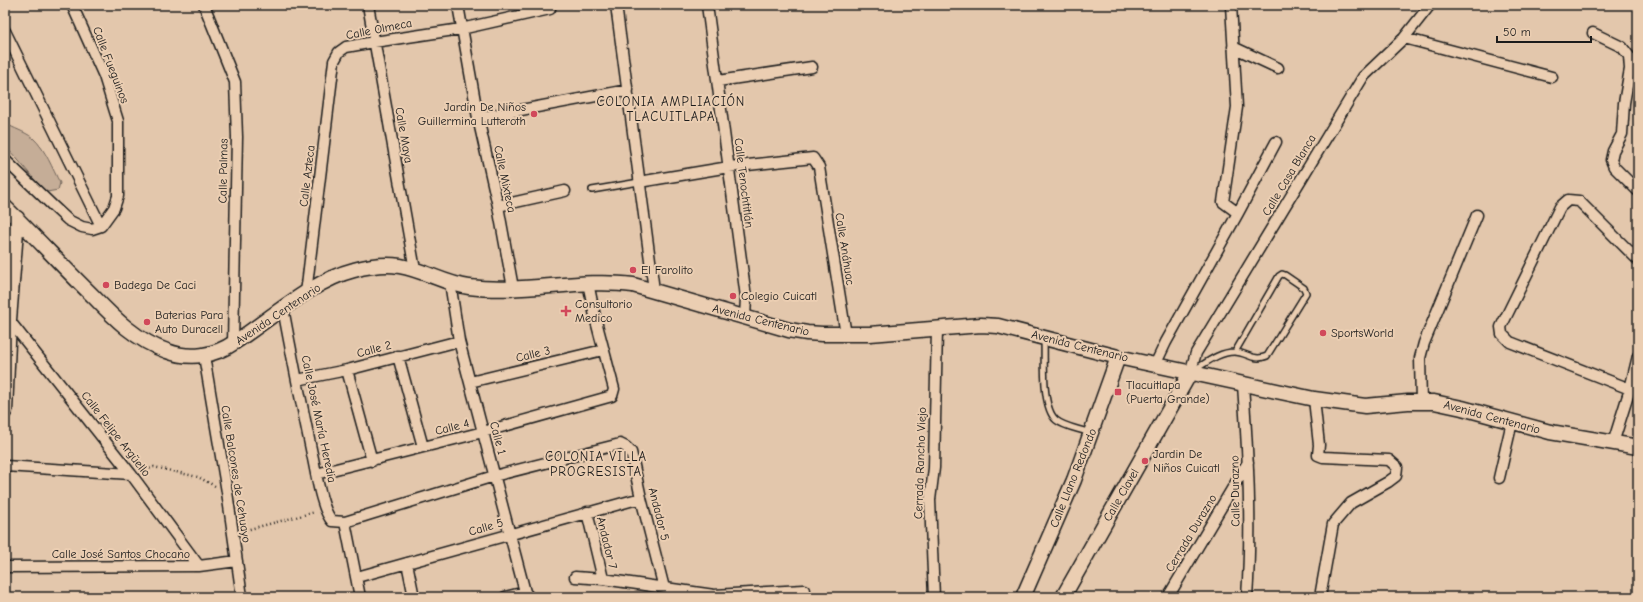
<svg xmlns="http://www.w3.org/2000/svg" width="1643" height="602" viewBox="0 0 1643 602" font-family="'Comic Neue',sans-serif">
  <rect width="100%" height="100%" fill="#e3c7ac"/>
  <filter id="ink" filterUnits="userSpaceOnUse"><feTurbulence type="fractalNoise" baseFrequency=".025" numOctaves="2"/><feDisplacementMap in="SourceGraphic" scale="8" xChannelSelector="R" yChannelSelector="G"/><feConvolveMatrix kernelMatrix="1 2 1 2 8 2 1 2 1" color-interpolation-filters="sRGB"/></filter>
  <g filter="url(#ink)">
    <path fill="#c5ad97" stroke="#70645a" d="M5,123c9,6 19,8 28,15 13,12 19,30 27,45l-2,7 -11,2c-16,-13 -26,-32 -42,-45z"/>
    <g fill="none" stroke-linecap="round" stroke-linejoin="round">
      <g stroke="#1c1c1c" stroke-width="8">
        <path id="lane" d="M592,190l47,-8
          M1044,340c1,19 -3,67 12,80 8,7 24,9 34,13
          M1194,370c12,-7 25,-18 40,-18 13,0 19,10 33,4l39,-63 -2,-5 -19,-13 -3,-1 -3,2 -44,76"/>
      </g>
      <g stroke="#1c1c1c" stroke-width="13">
        <path id="street" d="M204,5l31,77 2,55 -4,207
          M368,5l47,265
          M458,5l20,113 20,88 15,82
          M616,5l38,285
          M707,5l39,292 -1,21
          M1231,5l6,102 -14,95 15,11
          M5,31l96,195
          M1593,33l29,14 7,9 1,13 -6,34 -2,31 -9,17 -2,9 3,7 24,24
          M1404,38l148,39
          M1233,47l45,21
          M718,81l94,-14
          M478,118l150,-28
          M5,160l49,47 14,13 14,7 10,2 9,-3 13,-18 4,-12v-75l-14,-45 -32,-71
          M639,182l90,-15 84,-9 6,9 27,168
          M498,206l67,-15
          M450,282l9,59 66,251 4,5
          M306,293l28,-232 5,-9 7,-5 28,-5 87,-13 89,-20 -1,-4
          M283,308c9,49 19,98 29,146 4,17 9,55 20,67l13,1 149,-46 126,-32 6,3 5,5 10,46 23,90
          M9,320l122,154 68,92
          M204,356l23,136 15,105
          M398,356l25,91
          M1155,365l11,-23 72,-129 38,-71
          M347,370l25,91
          M1190,373l6,-20 167,-276 41,-39 26,-33
          M297,380l50,-10 112,-29
          M470,382l133,-32
          M1243,385c5,70 9,141 4,212
          M1630,389l-120,-47 -8,-8 -1,-7 59,-120 8,-7 11,1 59,59
          M1314,399l5,46 -1,10 5,2 66,3 8,7 -1,9 -8,6 -37,21 -18,21 -13,73
          M1421,402l-1,-44 4,-15 53,-128
          M1613,443l17,-54 8,-33
          M5,466l126,8
          M316,474l167,-42 129,-36 2,-7 -18,-68 -8,-38
          M1499,478l13,-56
          M587,512l16,67
          M345,522l15,75
          M407,563l7,34
          M5,567l194,-1 38,-5
          M357,577l284,-79
          M575,577l28,2 111,16 90,-5
          M505,597l20,-5
          M934,597l-4,-97 4,-32 3,-139
          M1168,597l80,-135"/>
      </g>
      <g stroke="#1c1c1c" stroke-width="17">
        <path id="secondary" d="M5,207c30,29 58,60 88,89 21,22 44,45 74,55 23,9 48,5 68,-9 35,-23 79,-62 119,-72 14,-4 32,-6 46,-4 24,4 45,18 69,21 54,7 110,-9 164,-2l156,45 18,3 15,1h48l111,-9 17,1 120,31 196,42 51,7 43,-4h26l28,6 88,24 88,15
          M5,411l4,-91 8,-102
          M1023,597l51,-117 44,-123
          M1063,597l127,-224"/>
      </g>
      <path stroke="#1c1c1c" stroke-width="2.5" stroke-dasharray="1 3" stroke-linecap="butt" d="M142,471l12,-4 44,10 17,9
        M242,531l73,-19"/>
      <use href="#lane" stroke="#ebceb2" stroke-width="5"/>
      <use href="#street" stroke="#ebceb2" stroke-width="10"/>
      <use href="#secondary" stroke="#ebceb2" stroke-width="14"/>
    </g>
  </g>
  <g fill="#d1495b" stroke="#ebceb2" stroke-width="1.5">
    <circle cx="534" cy="114" r="4"/>
    <circle cx="633" cy="270" r="4"/>
    <circle cx="106" cy="285" r="4"/>
    <circle cx="733" cy="296" r="4"/>
    <path d="M564 305h4v4h4v4h-4v4h-4v-4h-4v-4h4z"/>
    <circle cx="147" cy="322" r="4"/>
    <circle cx="1323" cy="333" r="4"/>
    <rect x="1114" y="388" width="8" height="8" rx="2"/>
    <circle cx="1145" cy="461" r="4"/>
  </g>
  <g text-anchor="middle" stroke-width="4" stroke-linejoin="round" paint-order="stroke">
    <g font-size="12" fill="#1c1c1c" stroke="#ebceb2">
      <text transform="translate(379 29) rotate(-11)" y="4">Calle Olmeca</text>
      <text transform="translate(111 65) rotate(69)" y="4">Calle Fueguinos</text>
      <text transform="translate(404 135) rotate(80)" y="4">Calle Maya</text>
      <text transform="translate(223 171) rotate(-89)" y="4">Calle Palmas</text>
      <text transform="translate(1289 175) rotate(-59)" y="4">Calle Casa Blanca</text>
      <text transform="translate(307 176) rotate(-83)" y="4">Calle Azteca</text>
      <text transform="translate(505 179) rotate(78)" y="4">Calle Mixteca</text>
      <text transform="translate(744 183) rotate(83)" y="4">Calle Tenochtitlán</text>
      <text transform="translate(845 249) rotate(81)" y="4">Calle Anáhuac</text>
      <text transform="translate(278 314) rotate(-34)" y="4">Avenida Centenario</text>
      <text transform="translate(761 320) rotate(14)" y="4">Avenida Centenario</text>
      <text transform="translate(1080 346) rotate(14)" y="4">Avenida Centenario</text>
      <text transform="translate(374 349) rotate(-15)" y="4">Calle 2</text>
      <text transform="translate(533 354) rotate(-14)" y="4">Calle 3</text>
      <text transform="translate(1492 417) rotate(15)" y="4">Avenida Centenario</text>
      <text transform="translate(319 419) rotate(78)" y="4">Calle José María Heredia</text>
      <text transform="translate(452 427) rotate(-14)" y="4">Calle 4</text>
      <text transform="translate(116 434) rotate(52)" y="4">Calle Felipe Argüello</text>
      <text transform="translate(498 438) rotate(75)" y="4">Calle 1</text>
      <text transform="translate(920 463) rotate(-88)" y="4">Cerrada Rancho Viejo</text>
      <text transform="translate(236 474) rotate(81)" y="4">Calle Balcones de Cehuayo</text>
      <text transform="translate(1073 478) rotate(-68)" y="4">Calle Llano Redondo</text>
      <text transform="translate(1235 491) rotate(-91)" y="4">Calle Durazno</text>
      <text transform="translate(1121 495) rotate(-60)" y="4">Calle Clavel</text>
      <text transform="translate(659 514) rotate(76)" y="4">Andador 5</text>
      <text transform="translate(486 527) rotate(-16)" y="4">Calle 5</text>
      <text transform="translate(1191 533) rotate(-59)" y="4">Cerrada Durazno</text>
      <text transform="translate(607 543) rotate(76)" y="4">Andador 7</text>
      <text x="121" y="558">Calle José Santos Chocano</text>
    </g>
    <g font-size="12" fill="#1c1c1c" stroke="#ebceb2" text-anchor="start">
      <text x="526" y="111" text-anchor="end">Jardin De Niños<tspan x="526" dy="14">Guillermina Lutteroth</tspan></text>
      <text x="641" y="274">El Farolito</text>
      <text x="114" y="289">Badega De Caci</text>
      <text x="741" y="300">Colegio Cuicatl</text>
      <text x="575" y="308">Consultorio<tspan x="575" dy="14">Medico</tspan></text>
      <text x="155" y="319">Baterias Para<tspan x="155" dy="14">Auto Duracell</tspan></text>
      <text x="1331" y="337">SportsWorld</text>
      <text x="1126" y="389">Tlacuitlapa<tspan x="1126" dy="14">(Puerta Grande)</tspan></text>
      <text x="1153" y="458">Jardin De<tspan x="1153" dy="14">Niños Cuicatl</tspan></text>
    </g>
    <g font-size="13" letter-spacing="1" fill="#1c1c1c" stroke="#ebceb2">
      <text x="671" y="106">COLONIA AMPLIACIÓN<tspan x="671" dy="15">TLACUITLAPA</tspan></text>
      <text x="596" y="461">COLONIA VILLA<tspan x="596" dy="15">PROGRESISTA</tspan></text>
    </g>
  </g>
  <rect width="1643" height="602" fill="none" stroke="#ebceb2" stroke-width="20"/>
  <rect x="10" y="10" width="1623" height="582" fill="none" stroke="#1c1c1c" stroke-width="1.5" filter="url(#ink)"/>
  <path d="M1497 36v6h94v-6" fill="none" stroke="#1c1c1c" stroke-width="2"/>
  <text x="1503" y="36" font-size="12" fill="#1c1c1c" stroke="#ebceb2" stroke-width="3" paint-order="stroke">50 m</text>
</svg>
